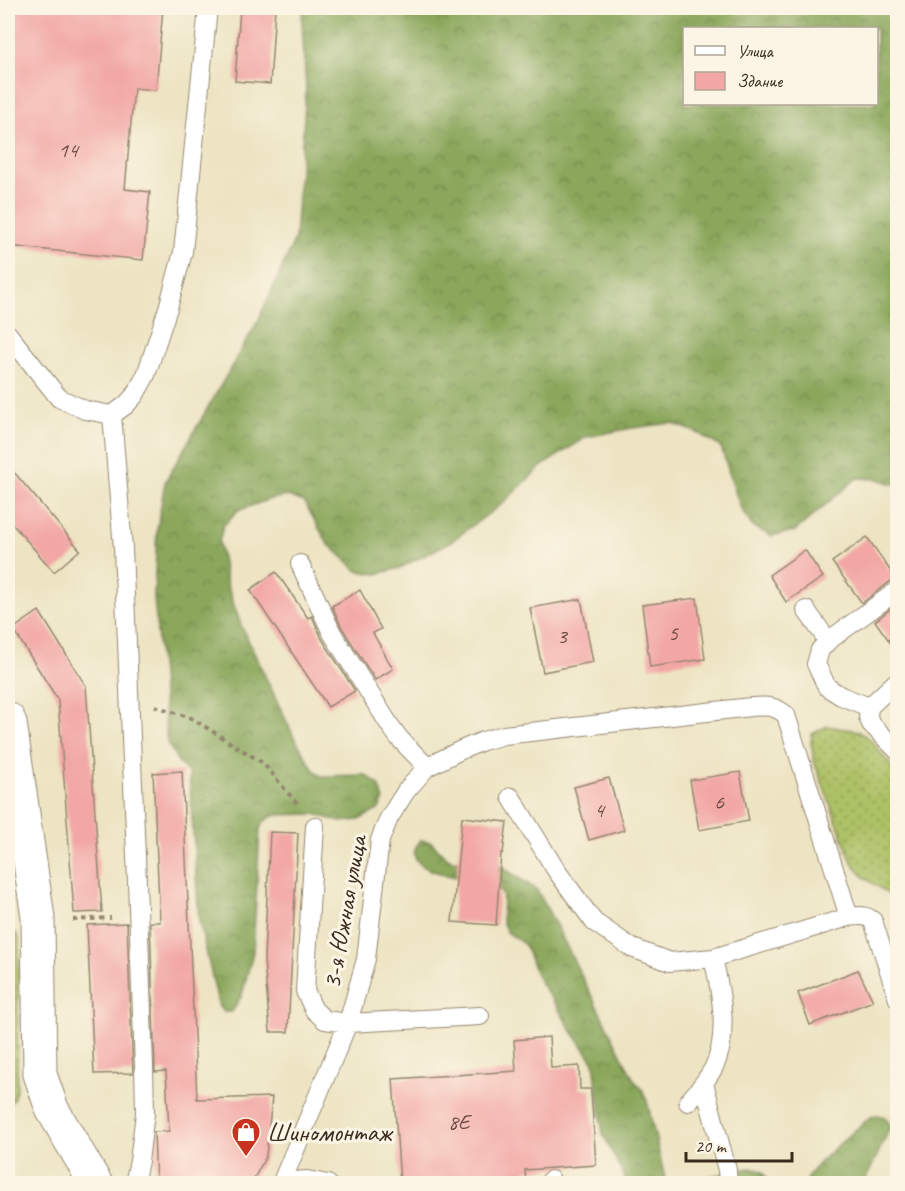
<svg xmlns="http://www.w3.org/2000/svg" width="905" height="1191" viewBox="0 0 905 1191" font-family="Caveat,sans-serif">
  <defs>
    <pattern id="grass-dots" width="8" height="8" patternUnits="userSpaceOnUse" patternTransform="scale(1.5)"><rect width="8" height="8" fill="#adc166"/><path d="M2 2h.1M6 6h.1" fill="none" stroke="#8e9d53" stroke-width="1.8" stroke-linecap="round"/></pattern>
    <pattern id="forest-crowns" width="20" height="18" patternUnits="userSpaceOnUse" patternTransform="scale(1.5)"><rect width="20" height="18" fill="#8aa75b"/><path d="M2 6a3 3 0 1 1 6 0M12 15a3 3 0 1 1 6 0" fill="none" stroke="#72884b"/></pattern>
  </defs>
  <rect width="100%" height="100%" fill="#fcf5e5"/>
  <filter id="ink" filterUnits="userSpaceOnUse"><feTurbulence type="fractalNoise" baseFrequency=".0167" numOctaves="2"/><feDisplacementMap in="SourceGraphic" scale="12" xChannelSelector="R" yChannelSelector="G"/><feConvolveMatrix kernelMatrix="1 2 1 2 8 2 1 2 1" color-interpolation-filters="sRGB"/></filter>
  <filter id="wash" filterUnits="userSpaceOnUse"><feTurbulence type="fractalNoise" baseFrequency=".008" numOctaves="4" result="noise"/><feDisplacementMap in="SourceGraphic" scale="24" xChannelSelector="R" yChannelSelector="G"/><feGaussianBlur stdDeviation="1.35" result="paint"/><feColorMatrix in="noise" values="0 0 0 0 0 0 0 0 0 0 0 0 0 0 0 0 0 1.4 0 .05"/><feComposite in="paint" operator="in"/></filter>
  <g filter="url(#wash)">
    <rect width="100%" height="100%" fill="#ede4c3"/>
    <path fill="url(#grass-dots)" stroke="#747642" stroke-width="1.5" d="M827,726l31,5 12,8 27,34v127l-33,-23 -12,-15 -37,-98 -4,-21 1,-9z
      M8,930h3l5,3 3,7 -2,147 -4,13 -5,4z"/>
    <path fill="url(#forest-crowns)" stroke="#62683c" stroke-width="1.5" fill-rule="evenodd" d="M303,8h594v477l-20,-6 -20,-1 -62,53 -24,5 -19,-10 -12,-19 -19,-60 -23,-14 -26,-10 -40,5 -46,9 -44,29 -40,38 -52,38 -50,26 -23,6 -19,-3 -30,-27 -24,-42 -16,-6 -18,3 -33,12 -14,15 -4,16 8,43 14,40 53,112 19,32 8,7 45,-1 13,10 5,15 -6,10 -20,10 -17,2 -26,-8 -41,1 -11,7 -3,7 -7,123 -11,43 -10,17h-8l-5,-5 -20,-87 -10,-147 -10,-10 -12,-21 -13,-145 3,-68 8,-47 93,-161 37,-82 11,-149 -4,-68zM684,28h192v76h-192z
      M421,840l10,2 15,15 5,3 48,5 38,25 19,35 78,155 8,9 5,12 19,82h-40l-2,-7 -21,-42 -9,-72 -23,-32 -13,-22 -19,-27 -14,-36 -18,-13 -5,-11 1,-24 -3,-7 -8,-4c-12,-3 -24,-6 -36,-9 -18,-4 -57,-12 -35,-37z
      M876,1115l9,2 6,9 -27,57h-59c5,-17 49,-51 64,-65z
      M750,1168l12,3 7,12 -94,1z"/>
    <g id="blocks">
      <path fill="#f2a7a5" d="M8,8h155l-7,82 -22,-2 -9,101 25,3 -7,68 -135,-14z
        M240,8h35l-5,76 -35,-3z
        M8,465l72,85 -26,22 -46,-53z
        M867,537l29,42 -5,2 -29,22 -30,-41z
        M805,550l18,27 -37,25 -17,-27z
        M276,572l32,46 4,-2 10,23 33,52 -27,16 -78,-117z
        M360,590l21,39 -8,4 20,36 -18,11 -33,-52 -10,-22z
        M697,598l8,61 -55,8 -8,-62z
        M581,599l12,63 -50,10 -13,-64z
        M897,604v48l-22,-31z
        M39,611l47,75 16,226 -28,1 -16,-213 -45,-71z
        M182,771l15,328 75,-2 -6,59 -15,28h-95l-2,-52 15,-1 -3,-60 -11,1 -5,-150h10l-7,-149z
        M740,772l9,49 -50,9 -9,-50z
        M609,778l15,52 -35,10 -15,-53z
        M462,817l45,5 -4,31h-2l-5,72 -44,-3z
        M270,832l28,1 -10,199h-18l-6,-73z
        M127,923l6,150 -39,1 -7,-149z
        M858,970l15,31 -63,24 -12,-32z
        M549,1037l2,31 28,-2 1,23h11l5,76 -71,5 1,14h-126l-7,-105 123,-8 -2,-31z"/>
    </g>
  </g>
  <g filter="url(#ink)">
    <use href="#blocks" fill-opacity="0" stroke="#948770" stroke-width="1.5"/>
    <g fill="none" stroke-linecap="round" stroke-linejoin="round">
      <g stroke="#948770" stroke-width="20">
        <path id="lane" d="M8,334l51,64 26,12 27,5 11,133 13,308 8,210 1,47 -6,48 -5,23
          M112,415l14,-10 9,-10 11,-20 22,-67 15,-56 25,-244
          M300,564l32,69 57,91 10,14 28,29
          M806,610l22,31 -8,9 -4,14 11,23 14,9 28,11
          M828,641l70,-51
          M898,680l-29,27 -1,10 3,7 27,27
          M511,797l45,73 38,52 38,26 38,14 43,-4 136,-41
          M315,826l-10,165 9,19 11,10 23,3 132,-7
          M704,1083l23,87 1,14
          M688,1102c9,-10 18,-21 25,-33 17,-32 8,-78 0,-111
          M551,1180v4
          M282,1182l25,-2 21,4
          M281,1184l67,-161 18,-64 14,-119 9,-22 17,-27 21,-24 34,-17 22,-9 21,-6 247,-28c15,-1 23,-2 35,8l63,202c9,-1 16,-3 24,4l25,78"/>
      </g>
      <g stroke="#948770" stroke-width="35">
        <path id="street" d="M8,719l2,4 28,195 2,156 12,35 44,75"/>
      </g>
      <path stroke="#948770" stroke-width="4" stroke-dasharray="4.5 4.5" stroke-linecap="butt" d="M155,706l36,12 72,45 36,43
        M73,920l38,-2"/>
      <use href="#lane" stroke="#fff" stroke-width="18"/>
      <use href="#street" stroke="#fff" stroke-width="33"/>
    </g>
  </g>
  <defs>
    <g id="shop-pin" transform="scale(1.5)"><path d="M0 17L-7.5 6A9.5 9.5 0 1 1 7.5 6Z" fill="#c8321e" stroke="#fcf5e5"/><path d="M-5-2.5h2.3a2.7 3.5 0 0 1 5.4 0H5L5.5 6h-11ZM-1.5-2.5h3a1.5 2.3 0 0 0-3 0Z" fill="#fff"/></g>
  </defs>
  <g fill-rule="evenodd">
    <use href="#shop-pin" x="246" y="1132"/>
  </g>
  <g text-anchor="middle" stroke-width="6" stroke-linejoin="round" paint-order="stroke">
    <g font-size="22" fill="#694940">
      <text x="68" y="157">14</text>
      <text x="673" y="640">5</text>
      <text x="562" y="643">3</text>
      <text x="719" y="809">6</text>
      <text x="599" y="817">4</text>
      <text x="459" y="1129">8Е</text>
    </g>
    <g font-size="26" fill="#3b2a1e" stroke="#fcf5e5">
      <text transform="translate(344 912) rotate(-80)" y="9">3-я Южная улица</text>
    </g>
    <g font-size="26" fill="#3b2a1e" stroke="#fcf5e5" text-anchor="start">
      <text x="267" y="1141">Шиномонтаж</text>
    </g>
  </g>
  <rect width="905" height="1191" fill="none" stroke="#fcf5e5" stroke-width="30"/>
  <rect x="683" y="27" width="195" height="78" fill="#fcf5e5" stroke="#afa495" stroke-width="1.5"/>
  <rect x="695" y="46" width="30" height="9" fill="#ffffff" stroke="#afa495" stroke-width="1.5"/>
  <text x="737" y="57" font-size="18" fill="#3b2a1e">Улица</text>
  <rect x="695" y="72" width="30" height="18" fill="#f2a7a5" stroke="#afa495" stroke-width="1.5"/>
  <text x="737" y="87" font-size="18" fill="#3b2a1e">Здание</text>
  <path d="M686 1152v9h106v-9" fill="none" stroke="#3b2a1e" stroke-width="3"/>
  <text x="695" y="1152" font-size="18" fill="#3b2a1e" stroke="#fcf5e5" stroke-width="4.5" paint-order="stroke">20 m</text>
</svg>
